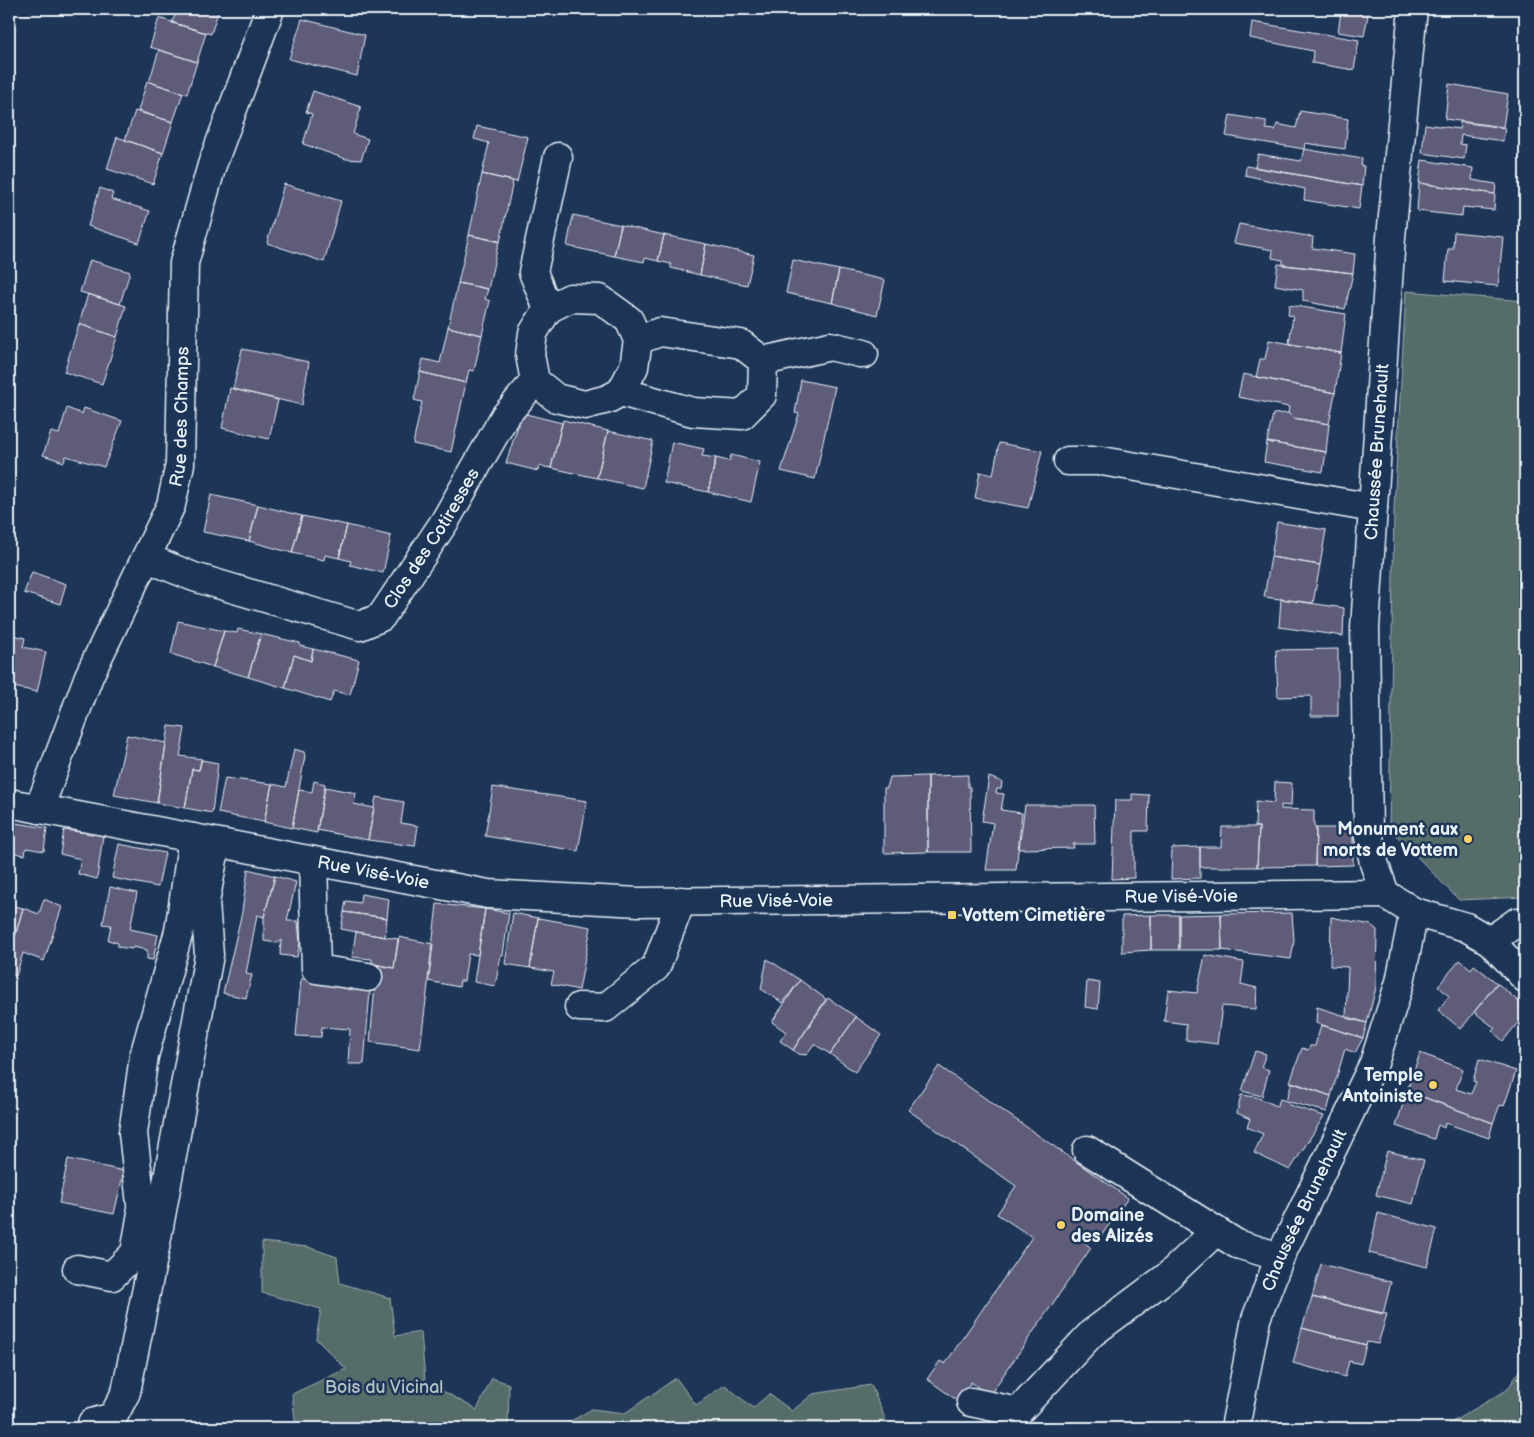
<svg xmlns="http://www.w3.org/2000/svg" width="1534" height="1437" viewBox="0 0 1534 1437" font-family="'Balsamiq Sans',sans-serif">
  <rect width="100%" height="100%" fill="#1d3557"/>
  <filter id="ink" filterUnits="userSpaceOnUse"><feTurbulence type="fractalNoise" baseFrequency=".02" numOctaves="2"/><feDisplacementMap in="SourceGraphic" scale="10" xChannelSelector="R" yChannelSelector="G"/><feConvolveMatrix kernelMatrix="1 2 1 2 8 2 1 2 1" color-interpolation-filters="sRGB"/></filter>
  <g filter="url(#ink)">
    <path fill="#566c67" stroke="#9faeb0" d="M1406,291l119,10v596l-66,3 -70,-72 5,-320z
      M262,1242l46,5 29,10 3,26 50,15 5,38 26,-4 4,49 52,29 15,-32 17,6 -1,44h-212l-4,-34 54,-25 -30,-30 5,-30 -59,-16z
      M1525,1362v66h-83l65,-38z
      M676,1378l20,27 29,-20 28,23 16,-14 23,17 21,-17 58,-9 18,43h-330l33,-19 33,4z"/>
    <path fill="#5e5b79" stroke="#e8f1f8" d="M177,9h42l-8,25 -39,-11z
      M1324,9h45l-5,27 -26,-4 3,-20z
      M159,18l47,15 -9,29 -47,-15z
      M302,19l63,16 -8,41 -68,-17z
      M1252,22l107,18 -5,30 -42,-7 1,-12 -63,-13z
      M159,50l38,12 -10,32 -38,-12z
      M147,81l36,12 -10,29 -35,-11z
      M1449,84l59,10 -5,33 -58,-8z
      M313,91l48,16 -8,27 15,5 -7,21 -15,-1 -43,-15 9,-30 -6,-2z
      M135,111l38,11 -10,31 -38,-13z
      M1300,111l48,8 -3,30 -40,-6 -1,6 -78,-13 4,-21 36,6v8l9,1 2,-6 19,4z
      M1460,122l45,6 -2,13 -42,-6 -1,9 6,1 -2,14 -42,-6 3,-29 34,5z
      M477,126l51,11 -11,45 -35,-8 7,-31 -15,-4z
      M117,137l46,16 -10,31 -46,-15z
      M1304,149l58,10 -1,7h3l-2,20 -107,-19 3,-13 43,7z
      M1422,160l51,8 -1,12 24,4 -1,10 -76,-11z
      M1246,166l116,20 -3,23 -55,-9 1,-11 -60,-14z
      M482,174l31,7 -13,61 -31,-7z
      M1419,183l76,11 -1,16 -31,-3 -1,9 -45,-5z
      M284,184l57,17 -17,61 -57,-19z
      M100,188l13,5 -2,6 39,12 -11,32 -51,-17z
      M573,215l48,10 -7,31 -47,-10z
      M1239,224l74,13 -1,11 43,6 -2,19 -70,-8v-5l-11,-2 1,-8 -39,-7z
      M621,225l43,10 -6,26 -13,-3 -1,4 -30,-6z
      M1454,232l49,5 -5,49 -53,-5 3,-32h5z
      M469,235l30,6 -11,48 -30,-6z
      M664,235l42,9 -6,31 -29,-7v-4l-13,-3z
      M706,244l48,11 -7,30 -47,-10z
      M90,260l40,12 -10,32 -40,-12z
      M793,260l46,10 -7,33 -46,-10z
      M1278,264l75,9 -8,36 -42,-8v-11l-28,-5z
      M839,270l46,10 -8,35 -45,-12z
      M458,283l30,6 -3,10 5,2 -8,34 -34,-8z
      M88,294l38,12 -9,31 -38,-13z
      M1289,305l57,9 -5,39 -52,-9 4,-28 -5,-1z
      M79,324l38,13 -15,47 -38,-12z
      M448,327l34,8 -8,36 -5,-1 -3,13 -46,-11 3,-13 17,4z
      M1269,340l72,13 -6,40 -79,-16 4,-18h5z
      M242,349l67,13 -7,43 -69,-16z
      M420,372l46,11 -15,69 -38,-8 9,-42 -8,-2z
      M1243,374l92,19 -6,31 -36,-6 -5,-5 1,-6 -51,-10z
      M801,380l34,7 -20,92 -34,-8 18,-57 -4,-1z
      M230,388l48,12 -9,39 -47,-11z
      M67,408l15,6 2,-6 38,13 -18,46 -38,-11 -2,6 -21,-7 8,-23 8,2z
      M522,413l40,10 -11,45 -12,-2 -1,5 -32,-8z
      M1288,413l5,5 36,6 -3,28 -59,-10 6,-28z
      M563,420l45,11 -11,47 -46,-10z
      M608,431l45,10 -10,47 -46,-10z
      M672,442l32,7 -2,7 14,2 -8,34 -44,-9z
      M1267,442l59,10 -3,20 -59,-10z
      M999,443l43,8 -14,57 -53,-10 5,-26 13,3z
      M731,455l29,7 -9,40 -43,-10 8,-34 13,3z
      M211,495l47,10 -9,36 -46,-9z
      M258,505l44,11 -10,37 -43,-12z
      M302,516l45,9 -8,33 -14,-3 -1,5 -32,-7z
      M1277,522l49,8 -6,35 -49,-8z
      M347,525l44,11 -8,37 -33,-8 1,-4 -12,-3z
      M1271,557l49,8 -7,38 -49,-6z
      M32,572l34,12 -6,20 -36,-11z
      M1281,599l63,9 -1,28 -64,-9z
      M178,621l46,10 -11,36 -42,-13z
      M238,629l23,5 -13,43 -35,-10 11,-36 13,2z
      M9,634l16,4 -2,9 23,5 -9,40 -28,-6z
      M261,634l39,9v3l13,3 -2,12 -17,-6 -9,33 -37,-11z
      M313,649l46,11 -9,35 -16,-4 -4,11 -45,-14 9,-33 17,6z
      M1338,649v67h-27v-20l-33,1 -2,-47z
      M169,726l16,2 -5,28 22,3 -3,11 -7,-1 -7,39 -28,-5z
      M127,735l39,8 -9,60 -43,-8z
      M294,749l10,3 1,4 -13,72 -28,-6 8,-38 14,3z
      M201,760l17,3 -6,50 -27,-5 7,-39 7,1z
      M968,775v12h2l1,65h-43v-76z
      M928,776v76l-44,1v-65h3l3,-11z
      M989,777l13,5 -1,7h-4l-1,4 8,1 -3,16 21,3 -6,57h-30l7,-47 -11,-2z
      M225,778l47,6 -8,38 -46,-9z
      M314,781l11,3 -8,49 -25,-5 7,-38 13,2z
      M1275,782l17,1 -1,23 -10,-1v4l33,1v17l2,1 -1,38 -58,1 2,-40h-4l1,-26 18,2z
      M325,787l31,6 -2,11 20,4 -6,32 -51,-10z
      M493,787l94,14 -9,50 -93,-15z
      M1132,794l17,1 -1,36h-14v47l-22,1 3,-79h17z
      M376,797l28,5 -3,21 17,3 -3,20 -47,-6z
      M1025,805h69l1,39h-22l1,4 -55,1z
      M9,822l7,1 -7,32z
      M16,823l31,5 -3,23 -18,-3 -1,7 -16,-3z
      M1222,827h37l-2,40h-57v-20h21z
      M1316,828h37v37l-38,1z
      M64,830l39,5 -6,44 -19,-5 3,-15 -21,-5z
      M119,844l46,9 -7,34 -46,-9z
      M1200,847v31l-29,1 1,-31z
      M248,869l27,7 -11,41 -7,-2 -11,59 6,1 -6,23 -23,-5 19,-81z
      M275,876l21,6 -9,39h11l2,22 -3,14 -17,-2 1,-15 -4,3 -13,-2v-24z
      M110,887l27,6 -7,36 28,6 -5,25 -6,-1v-9l-14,-3 -1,2 -14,-2v-4l-10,-3 3,-15 -8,-1z
      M361,894l28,5 -2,19 -43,-6 2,-11 14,2z
      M44,899l18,8 -18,54 -21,-8 -7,23 -7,-3v-23l1,-4 2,1 11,-39 16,6z
      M437,904l48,5 -7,46 -10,-1 -4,27h-4l-1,6 -31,-6z
      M9,905l14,3 -11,39 -2,-1 -1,4z
      M485,909l24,4 -6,42h-2l-6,31 -21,-4z
      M344,912l43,6 -2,19 -44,-8z
      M513,913l25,5 -8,50 -25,-4z
      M1292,913l2,28 -3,18 -69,-9 -1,-36z
      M1221,914l1,36h-43v-35z
      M1151,915v35l-29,2v-36z
      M1151,915h28v35h-28z
      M1331,917l40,8 6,5 -1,57 -9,36 -21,-5 2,-51 -18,-1z
      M538,918l53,9 -12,63 -28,-6 3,-12 -24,-4z
      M356,932l42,7 -4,29 -22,-4v-5l-20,-2z
      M399,937l34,7 -13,105 -50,-7 6,-68 -4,-1 2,-9 20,4z
      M1205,955l39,7 -3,22 16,4 -1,21 -34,-3 -5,38 -31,-4v-16l-22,-3 4,-31 29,3z
      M767,959l33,21 -17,23 -22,-14z
      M1460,960l11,9 3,-4 23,18 -36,46 -23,-19 11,-14 -11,-10z
      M301,979h70l-7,85h-16l2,-35 -28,-2 -1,10 -25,-1z
      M800,980l26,19 -33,51 -13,-9 6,-9 -14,-10z
      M1087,981l13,2 -2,26 -13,-2z
      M1497,983l28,24v7l-22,27 -11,-10 3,-3 -21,-16z
      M828,998l28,19 -26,37 -16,-10 -8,11 -8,-1 -5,-4z
      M1317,1007l50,16 -4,15 -47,-15z
      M856,1017l25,18 -26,37 -25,-18z
      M1321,1025l42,13 -8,15 -10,-4 -14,47 -41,-14 12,-34 6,2 2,-4h5z
      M1255,1051l11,3 -5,13 8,3 -7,26 -20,-5z
      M1420,1053l43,16 -7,20 15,5 5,-12 -3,-1 6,-22 37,12 -12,35 -4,-1 -7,18 -86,-32z
      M939,1066l189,132 -32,45 -9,-6 -3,5 7,6 -102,148 -18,-14 -13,19 -31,-22 13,-18 5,3 87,-127 -35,-23 19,-28 -108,-76z
      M1292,1082l39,14 -4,16 -41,-11z
      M1407,1091l86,32 -4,15 -44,-15 -1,5 -6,-3 -4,14 -38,-13z
      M1241,1095l15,2 21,9 3,-7 10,3 -1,3 35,11 -34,54 -36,-17 9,-19 -16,-7 3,-8 -13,-6z
      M1387,1151l37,9 -11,44 -37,-9z
      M68,1159l56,12 -10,43 -55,-11z
      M1378,1213l59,16 -10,38 -58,-14z
      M1321,1264l70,18 -8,32 -71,-17z
      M1312,1297l75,17 -9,30 -11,-2 -1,3 -64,-17z
      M1302,1328l64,17 -5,19 -12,-3 -4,16 -52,-14z"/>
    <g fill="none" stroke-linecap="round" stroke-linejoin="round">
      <g stroke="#e8f1f8" stroke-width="31">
        <g id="minor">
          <path d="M548,309l-15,-37 25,-115"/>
          <path d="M763,361l67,-15 34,8"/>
          <path d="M621,392l72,20 49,3 20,-20 1,-34 -22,-17 -81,-12 -22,8"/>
          <path d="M1068,461h34l271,47"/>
          <path id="s1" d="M147,558l47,19 166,49 21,-9 64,-96 60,-105 30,-35 21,17 29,7 23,-6 13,-7 13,-25 4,-27 -9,-20 -29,-21 -30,-1 -22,11 -15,24 -3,22 5,26"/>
          <path id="s2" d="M9,803l479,91 151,8 746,-8 29,18 52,15 24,14 35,37"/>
          <path id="s3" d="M39,809l50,-133 82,-171 9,-41 4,-201 28,-98 58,-156"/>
          <path d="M313,861l3,108 52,8"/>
          <path id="s4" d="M1385,894l-11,-31 -6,-31 -3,-204 26,-391 22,-228"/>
          <path d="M1490,941l27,-19h8"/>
          <path d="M579,1007l26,1 51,-41 25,-66"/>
          <path d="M1087,1150l150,94 43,13"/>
          <path d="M77,1269l35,7 23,-23 7,-40 -9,-80 11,-77 35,-125 14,-93"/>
          <path d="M971,1402l47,10 74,-79 75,-56 49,-46"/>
          <path d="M92,1423l21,-6 13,-25 30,-149 53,-288 -4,-52 11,-60"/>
          <path id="s5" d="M1235,1428l21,-109 24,-62 94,-194 26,-81 14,-70"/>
        </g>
      </g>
      <use href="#minor" stroke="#1d3557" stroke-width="28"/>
    </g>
  </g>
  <g fill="#ffd166" stroke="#1d3557" stroke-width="2">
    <circle cx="1468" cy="839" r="5"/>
    <rect x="947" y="910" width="10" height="10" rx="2.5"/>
    <circle cx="1433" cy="1085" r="5"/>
    <circle cx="1061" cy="1225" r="5"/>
  </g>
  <g text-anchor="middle" stroke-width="5" stroke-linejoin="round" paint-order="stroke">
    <g font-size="18" fill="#e8f1f8" stroke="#1d3557">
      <text dy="6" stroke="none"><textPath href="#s3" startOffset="421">Rue des Champs</textPath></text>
      <text dy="6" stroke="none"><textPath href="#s4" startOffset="445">Chaussée Brunehault</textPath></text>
      <text dy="6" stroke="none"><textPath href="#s1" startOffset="340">Clos des Cotiresses</textPath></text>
      <text dy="6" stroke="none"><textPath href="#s2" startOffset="371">Rue Visé-Voie</textPath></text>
      <text dy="6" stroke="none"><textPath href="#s2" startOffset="1181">Rue Visé-Voie</textPath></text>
      <text dy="6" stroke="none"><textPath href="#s2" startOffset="776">Rue Visé-Voie</textPath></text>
      <text dy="6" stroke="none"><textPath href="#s5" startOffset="230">Chaussée Brunehault</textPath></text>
    </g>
    <g font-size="18" font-weight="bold" fill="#e8f1f8" stroke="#1d3557" text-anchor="end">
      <text x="1458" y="835">Monument aux<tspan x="1458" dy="21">morts de Vottem</tspan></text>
      <text x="962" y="921" text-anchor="start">Vottem Cimetière</text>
      <text x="1423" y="1081">Temple<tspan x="1423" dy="21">Antoiniste</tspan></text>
      <text x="1071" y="1221" text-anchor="start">Domaine<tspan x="1071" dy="21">des Alizés</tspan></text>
    </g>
    <g font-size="18" fill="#b5c2c5" stroke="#1d3557">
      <text x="384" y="1393">Bois du Vicinal</text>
    </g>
  </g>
  <rect width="1534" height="1437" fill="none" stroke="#1d3557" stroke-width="30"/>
  <rect x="15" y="15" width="1504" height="1407" fill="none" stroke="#e8f1f8" stroke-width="2" filter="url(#ink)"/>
</svg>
